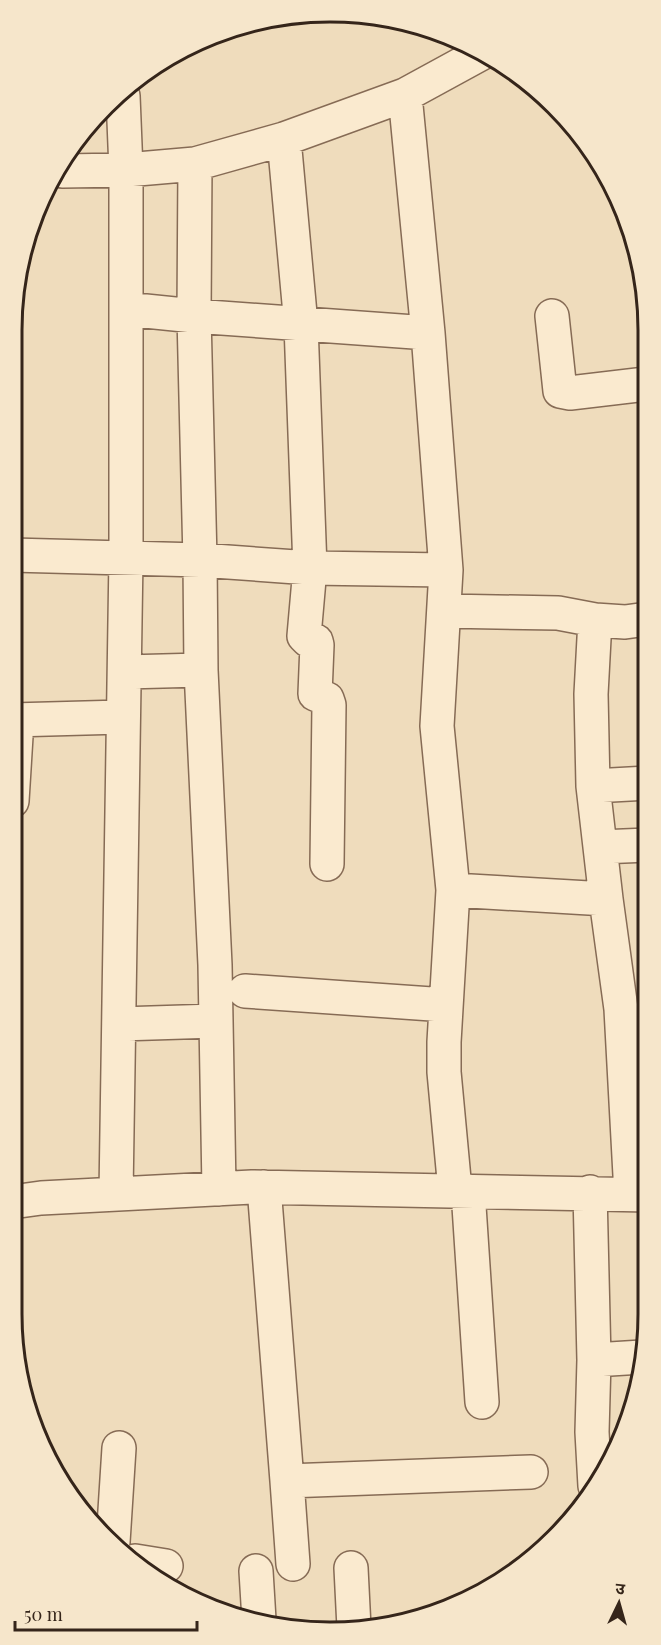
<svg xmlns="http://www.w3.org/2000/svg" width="661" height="1645" viewBox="0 0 661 1645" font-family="'Playfair Display','Noto Sans Devanagari',serif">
  <rect width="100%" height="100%" fill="#efdcbc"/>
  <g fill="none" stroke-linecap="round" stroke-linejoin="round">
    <g stroke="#866b55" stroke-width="36">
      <path id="minor" d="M405,95l23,238 18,237 -9,156 16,164 -9,152v30l11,118
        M284,139l17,186 9,243 -6,68 4,4 8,1 1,4 -2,49 12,5 2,6 -2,159
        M195,164l-1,152 6,244 1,110 14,295 4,224
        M62,171l64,-1 69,-6 89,-25 121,-44 77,-42
        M126,309l68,7 234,17
        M552,316l8,75 10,2 76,-9
        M12,555l188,5 110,8 136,2
        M444,611l114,2 37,7 30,2 22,-3
        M595,620l-4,74 2,92 13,113 15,110 10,185
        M125,672l76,-2
        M12,720l110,-3
        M593,786l55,-3
        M12,801l5,-81
        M600,847l48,-2
        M453,890l153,9
        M245,991l201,14
        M120,1024l95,-3
        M264,1187l23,294 244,-9
        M468,1191l14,211
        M590,1192l4,168 -2,72 3,54
        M116,1194l10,-637v-387l-3,-74
        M12,1202l29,-4 211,-11 397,8
        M594,1360l48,-3
        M287,1481l6,83
        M113,1542l6,-94
        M135,1561l31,5
        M351,1568l3,60
        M256,1571l3,49"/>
    </g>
    <use href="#minor" stroke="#faeacf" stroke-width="33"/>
  </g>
  <path d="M0 0H661V1645H0ZM330 22H330A308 308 0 0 1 638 330V1314A308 308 0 0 1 330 1622H330A308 308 0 0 1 22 1314V330A308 308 0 0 1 330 22Z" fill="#f6e6cb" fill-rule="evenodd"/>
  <path fill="none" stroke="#35251a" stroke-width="3" d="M330 22H330A308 308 0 0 1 638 330V1314A308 308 0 0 1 330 1622H330A308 308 0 0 1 22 1314V330A308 308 0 0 1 330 22Z"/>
  <g transform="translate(619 1603) rotate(5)" stroke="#f6e6cb" stroke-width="4.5" paint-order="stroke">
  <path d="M0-4.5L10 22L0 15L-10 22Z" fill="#35251a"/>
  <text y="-9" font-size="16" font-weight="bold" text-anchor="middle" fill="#35251a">उ</text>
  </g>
  <path d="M15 1621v9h182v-9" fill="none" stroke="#35251a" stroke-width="3"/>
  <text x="24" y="1621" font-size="18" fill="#35251a" stroke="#f6e6cb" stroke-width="4.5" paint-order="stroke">50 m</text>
</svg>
